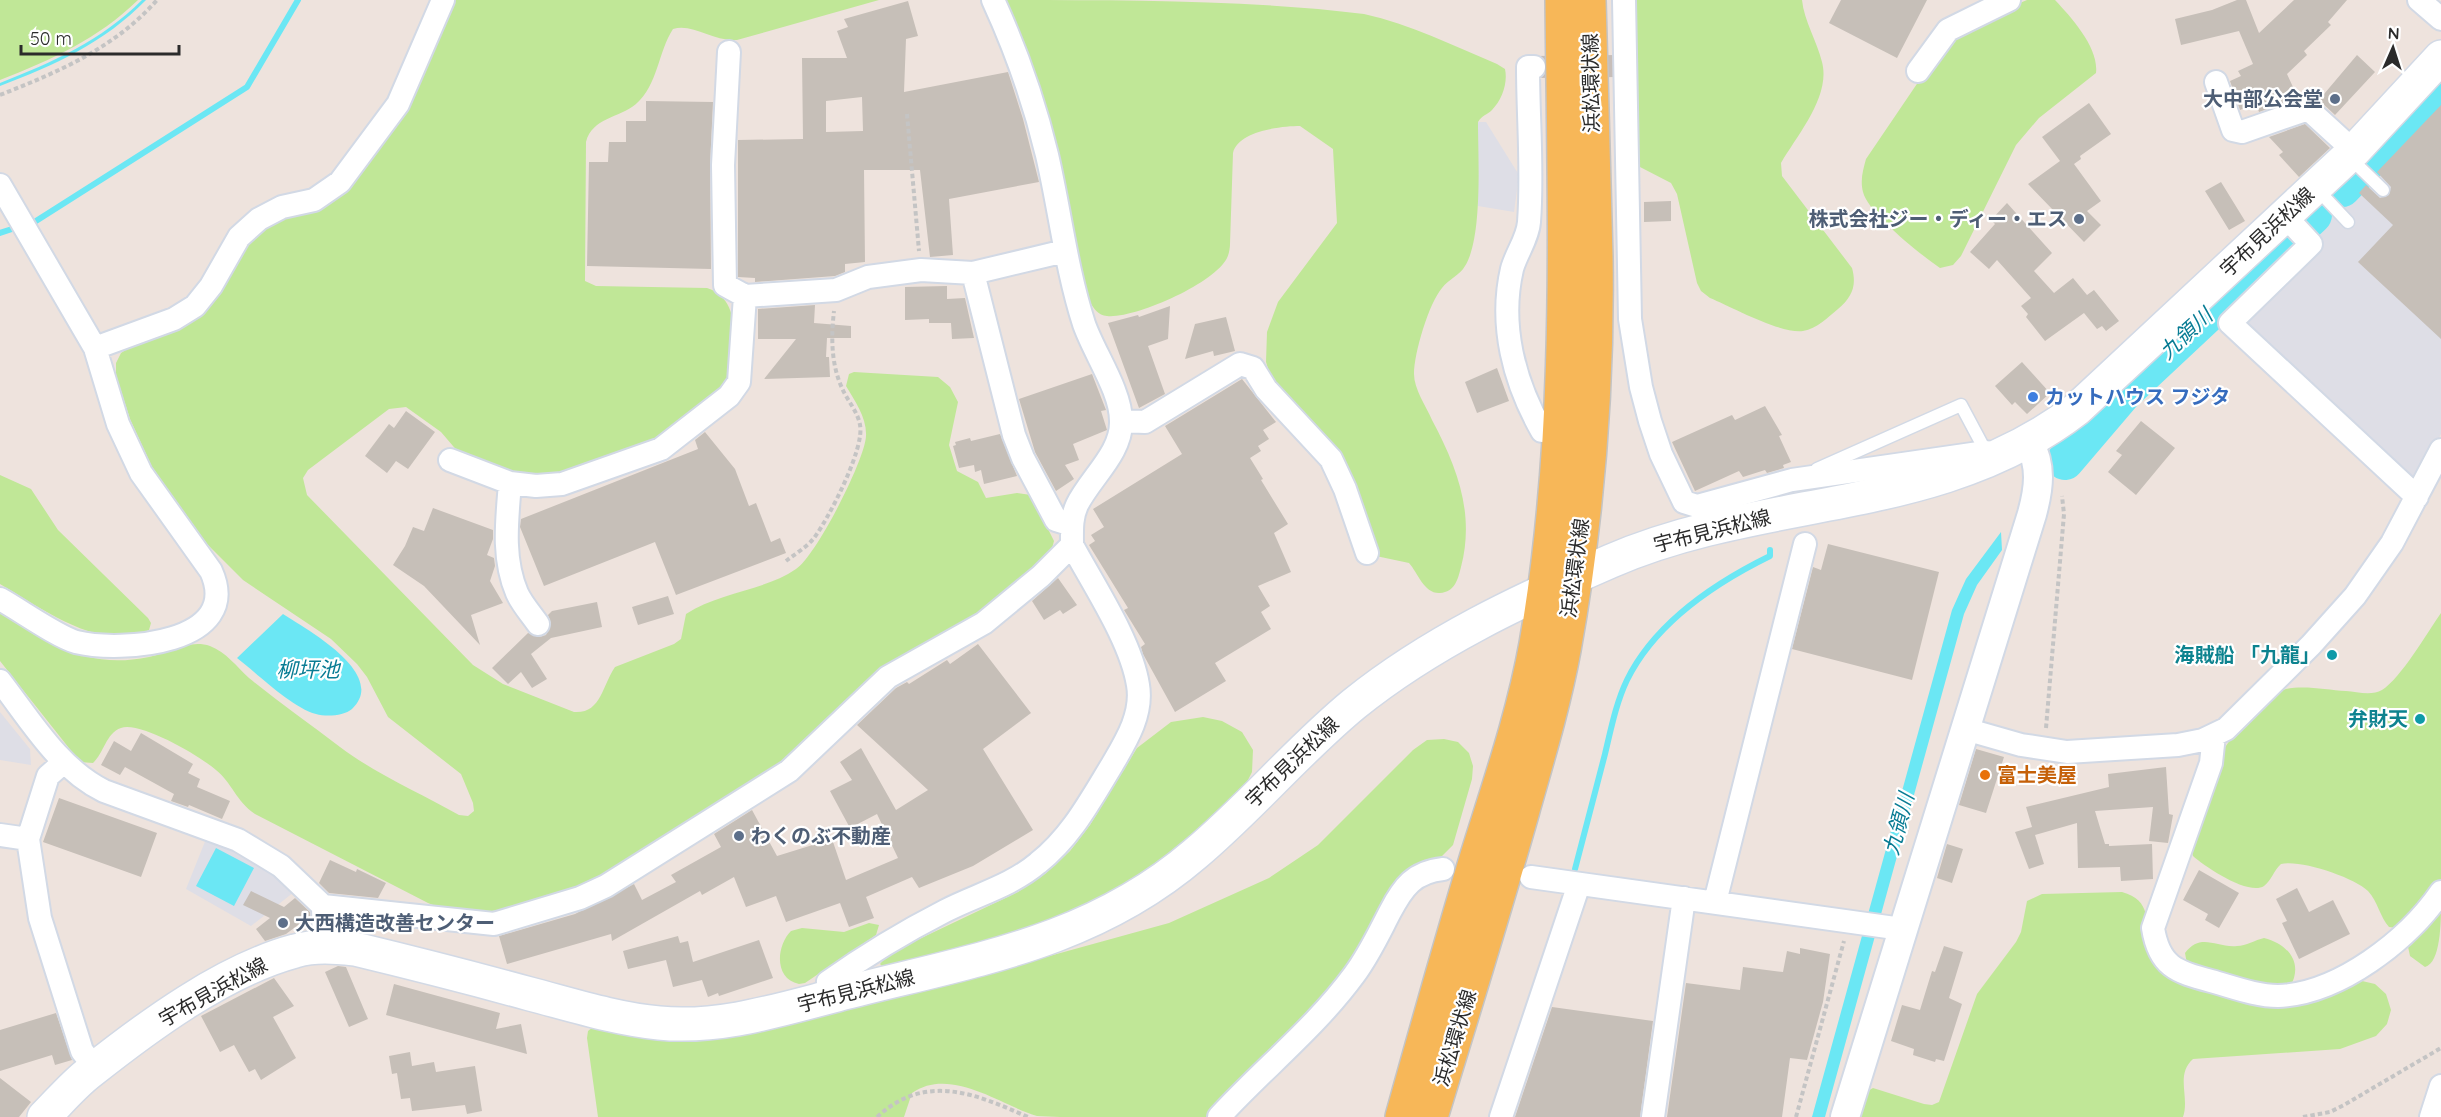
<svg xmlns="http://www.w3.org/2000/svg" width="2441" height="1117" viewBox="0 0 2441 1117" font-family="Quicksand,'Noto Sans JP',sans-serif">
  <rect width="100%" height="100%" fill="#eee3dd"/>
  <path fill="#dedee6" d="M2441,99v335l-22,42 -14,1 -163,-157 67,-88 58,-54z
    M1478,122h8l33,53 -5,37 -36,-6z
    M0,712l30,37 1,16 -31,-5z
    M206,839l43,16 25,18 20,19 -43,34 -65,-37z"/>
  <path fill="#c0e797" d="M0,0h138c-40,39 -87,60 -138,80z
    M455,0h424l-142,40c-23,2 -44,-17 -64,-11 -15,23 -15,56 -37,75 -17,14 -44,14 -50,38l-1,139 11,5 111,2c37,12 26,60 25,91l-63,55 -109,42h-47l-54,-23 -18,-21 -35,-25 -17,2 -81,61 -5,8 4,17 166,170 30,19 71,28c27,2 28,-26 41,-45l59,-23 7,-5 5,-25c33,-22 78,-23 110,-45 20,-13 69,-109 70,-133 1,-18 -11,-35 -20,-50l3,-12 5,-2 84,5 12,10 8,15 -9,43 8,26 21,11 8,16 31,-5 14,2 23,46 -5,18 -263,207 -183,115 -110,36 -50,-8 -15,-6 -173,-89c-19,-13 -23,-31 -39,-44 -16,-14 -76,-49 -95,-42 -15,5 -17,25 -28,35l-13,-1 -80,-101v-48c52,30 85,57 149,44 20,-4 40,-18 61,-11 16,6 27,21 39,32 29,24 61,46 91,69 36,27 80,46 119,68l9,1 6,-5 -1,-8 -12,-29 -73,-57 -21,-40 -10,-13 -26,-25 -88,-59 -36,-36 -55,-77 -22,-48 -14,-44v-12l5,-10 9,-6 49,-18 24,-15 18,-22 26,-48 18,-16 21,-11 33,-7 29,-20 59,-81z
    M1004,0c114,0 250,0 360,14 46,10 90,32 133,50l8,5c3,14 -3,31 -13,41 -5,5 -10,5 -14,12 0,34 5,116 -13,144 -5,9 -16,13 -23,22 -13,15 -28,65 -28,86 0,15 12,32 18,46 25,47 43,93 29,147 -3,12 -6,25 -21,26 -16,1 -22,-20 -31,-30l-33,-7 -27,-68 -74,-98 -9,-28 1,-30 11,-30 59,-79 -4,-74 -33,-23c-19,0 -62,5 -67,27l-3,91c0,4 -1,10 -3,14 -12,25 -92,61 -120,58 -9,-1 -13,-7 -17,-14z
    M1633,0h169c2,21 15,41 20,62 9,34 -24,72 -41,101l1,13 70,92c5,18 0,29 -14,41 -10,8 -21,20 -35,22 -23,3 -71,-24 -93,-33l-9,-7 -4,-8 -20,-89 -6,-11 -31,-16 -3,-9z
    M2027,0h28c17,18 44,48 41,73l-57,45 -23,27 -55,111 -8,9 -13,3c-19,-13 -72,-55 -77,-76 -3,-12 0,-22 3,-33l80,-118 12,-12z
    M0,475l31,14 27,41 90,88 3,5 -2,7c-48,24 -109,-23 -149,-46z
    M2441,613v266l-6,12 -38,37 -8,-1c-9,-10 -11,-25 -21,-36 -14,-14 -69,-32 -87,-27 -7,6 -10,17 -17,22 -15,10 -59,-19 -71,-30l-3,-10 32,-93c9,-18 45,-59 64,-64 19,-4 41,1 60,2 11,1 26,5 36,-1 19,-12 45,-57 59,-77z
    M1203,717l19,4 20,11 11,18 -1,22 -9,18 -57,54 -45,33 -100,50 -157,41 -4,-4 5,-6 28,-16 105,-50 28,-19 24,-22 20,-26 47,-77 34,-26z
    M1444,739l14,3 11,11 4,13 -1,13 -19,66 -13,13 -27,9 -15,12 -52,92 -57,65 -83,81c-41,0 -82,0 -123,0 -14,0 -32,0 -46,-1 -35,-10 -86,-50 -125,-23l-8,24h-306l-11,-79 1,-7 5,-4 402,-56 174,-48 100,-45 49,-33 95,-95 14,-10z
    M2122,892c30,8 24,30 27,56l106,53 107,-20 13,3 11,10 5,16 -4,14 -11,12 -36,13 -147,10c-18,16 -3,38 -10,58h-328l9,-24 9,-5 51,16 8,1 7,-3 38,-108 39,-52 5,-10 6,-31 15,-7z
    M2441,903c0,18 0,60 -16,64l-15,-11 -3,-14z
    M869,923l10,2 -3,10 -71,48 -6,1c-25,-5 -23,-38 -8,-53l11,-3 42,4z
    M2264,938c24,6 40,25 26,49l-13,3 -90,-26 -2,-11c16,-21 31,-5 52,-7 9,0 18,-6 27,-8z"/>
  <path fill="#6be7f4" d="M142,0h4c-42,43 -91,65 -146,86v-3c53,-21 101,-42 142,-83z
    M2001,532l1,18 -25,35 -13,29 -139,503h-13l140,-507 14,-31z
    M283,614c23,15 106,60 69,95 -8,7 -26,8 -36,5 -25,-7 -58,-40 -79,-56z
    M216,848l38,20 -20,38 -38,-20z"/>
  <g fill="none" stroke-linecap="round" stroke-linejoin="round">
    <path stroke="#6be7f4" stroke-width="6" d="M36,221l211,-134 51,-87
      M0,233l12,-4
      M1575,869c10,-38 20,-77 30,-115 6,-25 11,-51 22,-74 28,-57 88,-97 143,-124v-6"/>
    <path stroke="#6be7f4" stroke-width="38" d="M2342,188l99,-103
      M2065,461l58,-68 190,-178"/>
  </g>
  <path fill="#c6bfb8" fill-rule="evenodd" d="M1841,0h86l-30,58 -68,-35z
    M2237,0h9l13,33 35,-33h53l-19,22 3,3 -27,26 3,4 -20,19 11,24 -39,14 -3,-9 -16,7 -10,-29 11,-5 -3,-5 15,-7 -14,-33 -58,14 -6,-26 37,-9z
    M908,1l10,35 -12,3 -2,53 104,-20 15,47 16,63 -90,17 4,56 -23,2 -10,-87h-56l1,92 -20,2v8l-10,4 -80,6v-4l-17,-1v-137l65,-1 -1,-81h45l-10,-27 11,-4 -4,-8zM862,97l1,34 -37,1v-31z
    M2357,55l18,17 -40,43 -16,-15z
    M646,101l67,1 -3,63 1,104 -124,-3 2,-104h19l1,-20h17v-21h20z
    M2089,103l22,31 -31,22 1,3 -7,5 27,37 -14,10 14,14 -17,17 -56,-58 32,-23 -18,-24z
    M2441,105v234l-83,-77 35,-37 -34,-32 7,-8 14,13 9,-3 2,-8 -14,-15z
    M2305,124l25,24 -31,29 -20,-22 4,-3 -14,-15z
    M2221,182l24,39 -16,9 -24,-39z
    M1671,201v20l-27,1v-20z
    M2007,203l45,50 -18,18 20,22 19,-15 14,17 7,-5 25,31 -13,10 -4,-5 -5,3 -13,-16 -39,28 -19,-24 2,-3 -7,-8 10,-8 -34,-38 -8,9 -19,-17 25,-28 -4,-4z
    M947,286v13l18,-1 9,40 -22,1 -1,-16h-22v-4l-24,1v-33z
    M815,305l-1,18 37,3v12h-24l-1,19h3l1,20 -66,2 32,-40h-38v-30z
    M1170,306l-2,33 -20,7 17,48 -26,14 -31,-85 30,-8 1,2z
    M1226,317l9,34 -21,5 -1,-5 -28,8 10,-35z
    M2022,362l28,31 -23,21 -12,-12 -3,3 -17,-19z
    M1497,368l12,33 -32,12 -12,-31z
    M1092,374l14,36 -5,1 6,19 -34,14 6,16 -14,5 9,14 -18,12 -21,-39 -16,-53z
    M1242,379l34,43 -13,8 6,9 -11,7 3,5 -11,7 13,21 -2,1 27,44 -14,9 17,39 -33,14 12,20 -9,6 10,17 -56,34 11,18 -51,31 -32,-58 -2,-7 4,-3 -21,-34 4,-2 -39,-63 6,-4 -4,-6 13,-8 -11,-18 89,-55 -17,-28z
    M1765,406l17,29 -3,1 12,26 -8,3 1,3 -17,5 -2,-3 -22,7 -4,-6 -44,20 -23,-49 60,-27 3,5z
    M406,411l29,21 -27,37 -12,-8 -9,12 -22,-17 24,-32 5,4z
    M2141,421l34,27 -39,47 -28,-23 14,-17 -6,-4z
    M705,432l30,37 14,37 7,-3 15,39 9,-4 6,15 -110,42 -21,-53 -111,44 -24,-59 1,-8 177,-70 -3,-9z
    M1000,434l17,42 -33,8 -3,-14 -6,2 -1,-7 -15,3 -6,-22 3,-1 -1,-3 15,-4 1,3z
    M433,508l60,22v9l-6,16 7,3 1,8 -5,15 13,22 -32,12 9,30 -56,-59 -31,-21 12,-19 8,-19 11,4z
    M1828,544l111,28 -27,108 -120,-31 21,-82 8,3z
    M1058,578l19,27 -14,9 -3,-4 -16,10 -12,-19z
    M668,596l6,18 -36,11 -6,-18z
    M597,602l5,25 -51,11 -20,16 16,25 -15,9 -11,-16 -13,12 -16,-16 36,-35 11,4 7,-2 5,-12 -3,-8 4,-4z
    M978,644l53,69 -48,36 50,81 -60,36 -54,22 -7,-11 -46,20 8,21 -25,9 -9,-24 -54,19 -10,-26 -30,11 -12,-30 -32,18 -2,-4 -88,50 -1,-7 -104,30 -8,-28 76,-22 59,-30 8,16 34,-18 -5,-7 50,-28 -7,-13 38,-24 25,46 55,-17 14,41 52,-22 -21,-44 -27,14 -20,-37 22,-11 -12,-18 21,-14 35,62 32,-20 -71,-65 39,-37 11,-6 2,2 38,-24 3,4z
    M141,733l52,31 -5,9 12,6 -3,8 33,14 -8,18 -33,-14 -1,2 -17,-6 3,-7 -49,-27 -5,8 -19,-10 13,-24 17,10z
    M1976,749l28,8 -18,56 -27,-8z
    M2166,767l3,47 4,1 -5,28 -19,-2 4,-34 -58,4 10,33h4v2l43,-2 1,35 -32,2 -1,-14 -42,1 -1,-45 -42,12 9,29 -15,5 -14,-37 17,-5 -6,-20 83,-20 -1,-13z
    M59,798l98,35 -16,44 -98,-35z
    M1947,844l16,5 -11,34 -15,-5z
    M330,860l26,12 1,-3 29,14 -8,15 -49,-5 -10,-10z
    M2199,870l40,23 -20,35 -14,-8 3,-6 -25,-14z
    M2297,888l12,24 24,-12 17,34 -51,25 -17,-36 5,-2 -11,-22z
    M251,891l33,16 11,-9 15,14v4l-24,18 -21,7 -9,-12 14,-11 -27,-13z
    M678,936l2,7 8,-2 5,21 66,-22 14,38 -54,18 -1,-3 -10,4 -6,-17 -29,7 -7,-27 -38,9 -5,-18z
    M1944,946l19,6 -14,46 13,6 -18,57 -8,-2 -1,3 -22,-7 1,-6 -23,-8 11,-36 18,5 12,-39 3,1z
    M1800,948l30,6 -7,48 -16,58 -17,-2 -8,59h-115l19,-134 54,7 3,-23 40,5 4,-21 13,3z
    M338,966l8,1 22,52 -19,8 -24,-55z
    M274,978l20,28 -21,11 23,41 -35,22 -6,-11 -6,3 -15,-27 -14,7 -19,-36z
    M394,984l106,29 -4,16 25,-5 6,30 -141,-39z
    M1552,1007l101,14 -13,96h-125z
    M56,1013l16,47 -17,5 -3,-10 -52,16v-41z
    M410,1052l2,14 22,-4 2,10 39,-6 7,45 -15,3 -2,-9 -53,6 -2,-13 -9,1 -4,-26 -5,1 -3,-18z
    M0,1078l31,24 -12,15h-19z"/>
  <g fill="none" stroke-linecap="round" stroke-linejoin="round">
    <path stroke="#c7beb9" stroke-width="22" stroke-dasharray="22 11" stroke-linecap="butt" d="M1534,67l82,-1"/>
    <g stroke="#d2d9e5" stroke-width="15">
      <path id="service" d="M2349,157l34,33
        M2316,188l32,34
        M1817,469l144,-64 24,45"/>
    </g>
    <g stroke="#d2d9e5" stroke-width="26">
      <path id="minor" d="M1624,0l6,319 11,68 9,34 11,33 23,48 13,4 95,-26 194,-28
        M2419,0l22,19
        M729,52l-6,113 2,120 20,11
        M1534,67h-6c0,51 5,104 1,155 -1,16 -13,32 -17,47 -13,56 2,113 30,162
        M1918,71l30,-41 61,-30
        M2216,82l17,48 9,2 66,-23 46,42
        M0,185l95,163 23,76 23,49 70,98c33,73 -90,82 -135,71 -20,-6 -56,-32 -76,-43
        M2285,216l26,28 -81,79 187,174
        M973,273l41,162 9,23 33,62 16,5
        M95,348l79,-29 21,-13 16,-20 28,-49 20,-18 23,-12 32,-7 26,-18 58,-78 45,-104
        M1122,421l23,1 95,-58 13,4 13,21 65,70 14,30 22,64
        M450,460l60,23 26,3 26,-2 99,-35 68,-53 10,-14 6,-86 91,-6 32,-13 53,-7 52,3 92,-22
        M510,483c-3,37 -8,75 7,110 5,11 14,21 21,31
        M0,681c31,40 58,87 104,110l134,49 43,26 42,40 1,41
        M1965,729l56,16 46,7 111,-7 25,-5 23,-11 85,-84 44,-49 37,-53 49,-93
        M2214,735l-3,28 -58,165c6,38 23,44 58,53 22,6 45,15 67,15 61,-2 130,-56 163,-104
        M64,762l-16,14 -20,63 12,79 42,133 13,17
        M0,835l28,4
        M1531,877l371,52
        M1715,902l90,-358
        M323,906l171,18 86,-26 26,-12 183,-115 99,-94 96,-54 57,-47 31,-31
        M832,997l-4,-15c38,-27 76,-50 117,-71 31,-16 66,-25 93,-48 33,-26 52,-62 74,-98 14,-24 31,-51 26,-80 -7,-44 -44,-99 -66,-140 0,-14 -1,-27 5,-40 13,-27 45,-52 44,-84 0,-30 -27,-68 -37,-97 -18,-56 -24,-113 -37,-169 -13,-54 -31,-105 -54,-155
        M1219,1117c44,-48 96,-89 135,-142 15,-20 25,-42 36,-63 13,-25 24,-40 53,-43
        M1501,1117l78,-233
        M1653,1117l31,-219
        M2431,1117l10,-31"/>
    </g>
    <g stroke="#d2d9e5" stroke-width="32">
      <path id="tertiary" d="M1845,1117l187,-603c7,-26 10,-48 -3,-72"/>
    </g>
    <g stroke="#d2d9e5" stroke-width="36">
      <path id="secondary" d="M44,1117c15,-15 29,-32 46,-45 58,-46 134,-102 205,-121 20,-6 40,-4 60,-2 58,14 117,29 175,45 42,11 86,25 129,29 60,6 120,-13 178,-28 130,-34 252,-50 358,-141 56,-47 103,-104 159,-150 77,-62 167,-104 257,-143 154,-67 328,-45 466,-152l277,-258 87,-94"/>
    </g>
    <g stroke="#c4c4c4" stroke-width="36">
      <path id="primary" d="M1402,1117c24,-86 48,-172 74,-258 22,-71 47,-142 60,-215 37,-213 28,-429 26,-644
        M1431,1117c31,-102 63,-204 92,-307 15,-53 31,-106 41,-160 23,-128 34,-263 32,-393 -2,-86 -5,-171 -7,-257"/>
    </g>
    <path stroke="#c4c4c4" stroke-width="4" stroke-dasharray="4.5 3" stroke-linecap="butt" d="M0,95c58,-23 115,-47 157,-95
      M907,114l12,137
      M786,561c9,-7 21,-14 28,-23 15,-20 51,-90 46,-113 -2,-13 -13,-25 -18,-37 -11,-24 -11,-51 -8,-77
      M2046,728l18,-214 -2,-18
      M877,1117c49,-45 99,-23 151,0
      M1796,1117l48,-176
      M2303,1117l27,-5 14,-7 97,-57"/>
    <use href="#service" stroke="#fff" stroke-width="12"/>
    <use href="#minor" stroke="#fff" stroke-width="22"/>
    <use href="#tertiary" stroke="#fff" stroke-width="28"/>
    <use href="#secondary" stroke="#fff" stroke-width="33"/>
    <use href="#primary" stroke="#f7b758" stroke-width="33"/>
  </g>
  <g fill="#5c6f8a" stroke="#fff" stroke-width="2">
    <circle cx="2335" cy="99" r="6"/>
    <circle cx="2079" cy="219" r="6"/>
    <circle cx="739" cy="836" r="6"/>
    <circle cx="283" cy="923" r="6"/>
  </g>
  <circle fill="#3f7fe0" stroke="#fff" stroke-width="2" cx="2033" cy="397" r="6"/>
  <g fill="#0f9aa8" stroke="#fff" stroke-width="2">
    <circle cx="2332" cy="655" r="6"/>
    <circle cx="2420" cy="719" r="6"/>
  </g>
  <circle fill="#e8710a" stroke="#fff" stroke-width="2" cx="1985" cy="775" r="6"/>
  <g text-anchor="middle" stroke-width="4.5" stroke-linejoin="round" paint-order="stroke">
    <g font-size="20" fill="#2b2b2b" stroke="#fff">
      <text transform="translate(1591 83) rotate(-91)" y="7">浜松環状線</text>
      <text transform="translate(2267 232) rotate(-43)" y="7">宇布見浜松線</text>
      <text transform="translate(1712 531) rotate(-14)" y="7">宇布見浜松線</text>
      <text transform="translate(1575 568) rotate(-82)" y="7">浜松環状線</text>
      <text transform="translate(1292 762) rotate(-44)" y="7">宇布見浜松線</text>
      <text transform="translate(856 991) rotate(-14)" y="7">宇布見浜松線</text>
      <text transform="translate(213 992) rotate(-29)" y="7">宇布見浜松線</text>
      <text transform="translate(1455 1038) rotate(-73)" y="7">浜松環状線</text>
    </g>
    <g font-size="20" font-weight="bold" fill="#4e5e75" stroke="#fff" text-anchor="end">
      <text x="2323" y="106">大中部公会堂</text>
      <text x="2067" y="226">株式会社ジー・ディー・エス</text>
      <text x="751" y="843" text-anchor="start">わくのぶ不動産</text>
      <text x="295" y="930" text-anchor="start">大西構造改善センター</text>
    </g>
    <g font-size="20" font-weight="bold" fill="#366cbe" stroke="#fff" text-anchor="start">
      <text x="2045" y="404">カットハウス フジタ</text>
    </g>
    <g font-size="20" font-weight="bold" fill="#0d838f" stroke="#fff" text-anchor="end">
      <text x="2320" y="662">海賊船 「九龍」</text>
      <text x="2408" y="726">弁財天</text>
    </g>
    <g font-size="20" font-weight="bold" fill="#c56008" stroke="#fff" text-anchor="start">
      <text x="1997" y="782">富士美屋</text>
    </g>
    <g font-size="21" font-style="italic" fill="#087c94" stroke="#fff">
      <text transform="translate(2186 334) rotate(-43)" y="7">九領川</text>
      <text x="308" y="677">柳坪池</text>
      <text transform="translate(1899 824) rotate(-75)" y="7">九領川</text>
    </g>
  </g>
  <g transform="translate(2393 48) rotate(3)" stroke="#ffffff" stroke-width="4.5" paint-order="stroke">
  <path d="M0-4.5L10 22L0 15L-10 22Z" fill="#2b2b2b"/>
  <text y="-9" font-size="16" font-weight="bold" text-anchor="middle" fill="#2b2b2b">N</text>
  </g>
  <path d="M21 45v9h158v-9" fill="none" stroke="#2b2b2b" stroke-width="3"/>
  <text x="30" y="45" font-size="18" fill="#2b2b2b" stroke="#ffffff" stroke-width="4.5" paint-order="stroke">50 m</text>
</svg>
